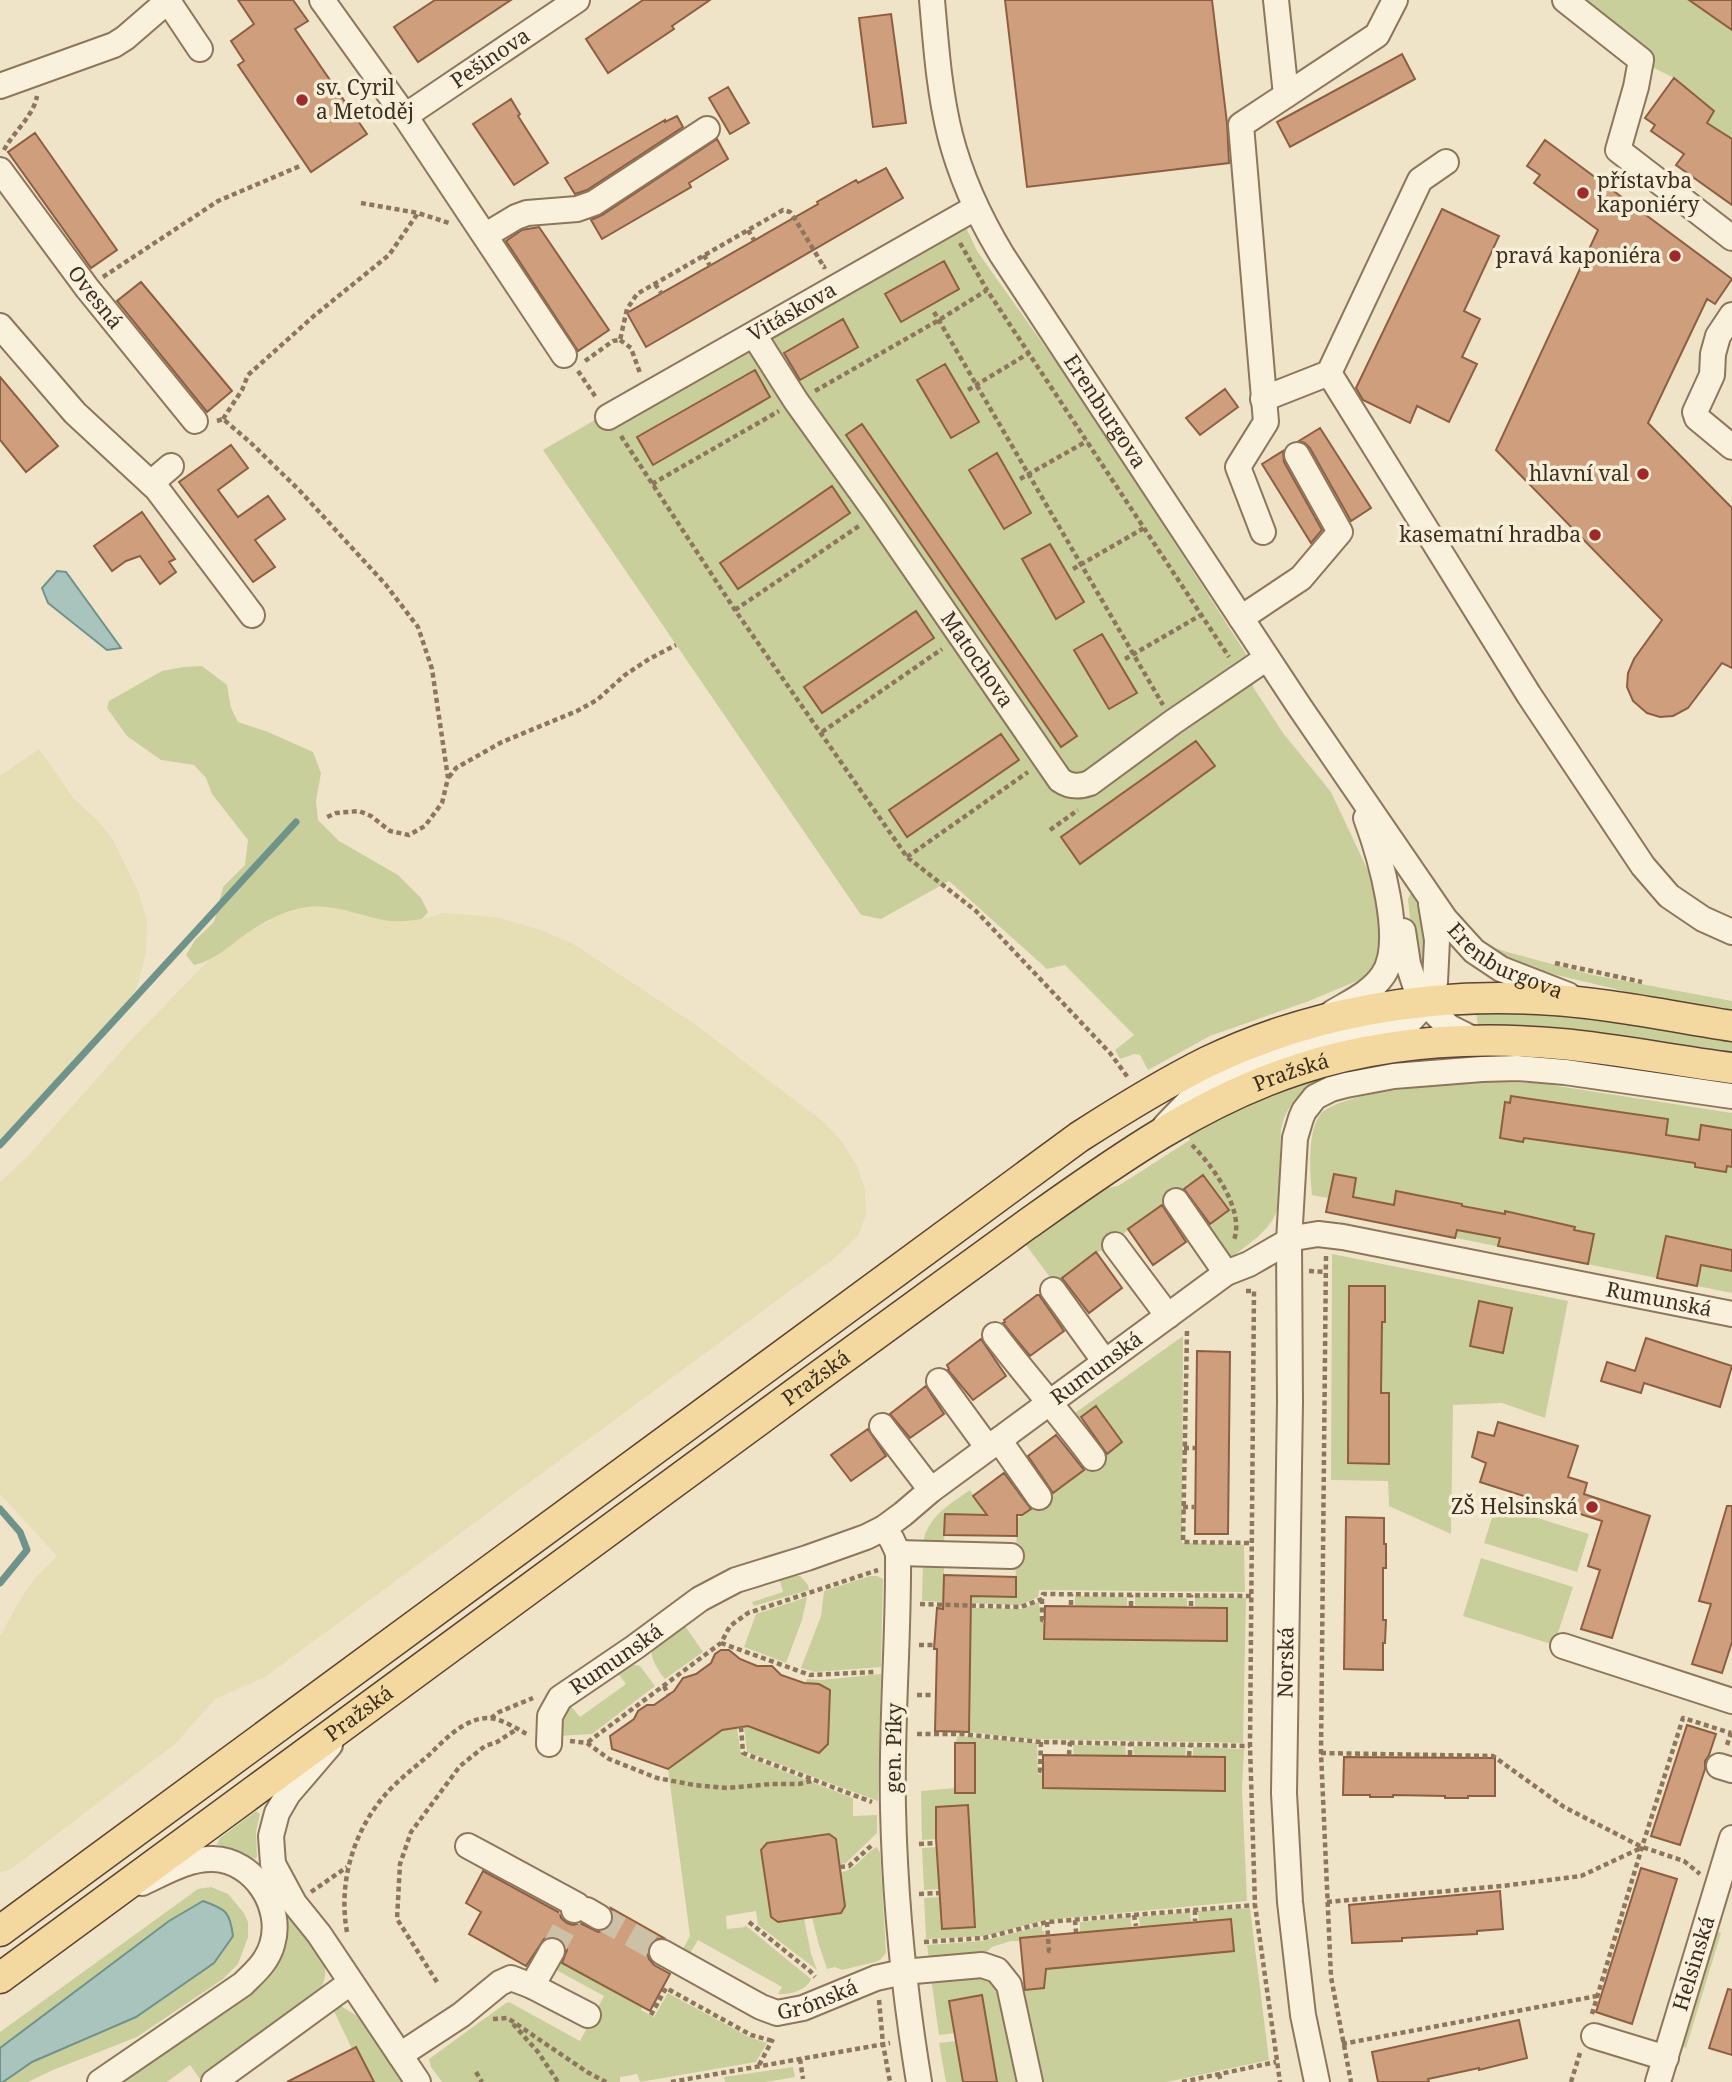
<svg xmlns="http://www.w3.org/2000/svg" width="1732" height="2082" viewBox="0 0 1732 2082" font-family="'Noto Serif',serif">
  <rect width="100%" height="100%" fill="#f0e4c8"/>
  <path fill="#e6deb5" d="M39,749l35,50 23,21 17,21 25,53 8,27 -1,32 -9,34 -20,33 -32,37 -85,89v-370z
    M309,907h26l55,14 15,1 17,-3 22,-6 29,2 27,3 40,12 32,13 124,82 129,98 18,20 15,25 7,21 1,26 -8,21 -22,21 -571,420 -50,22 -40,45 -165,126 -10,2v-236l17,-31 17,-26 23,-23 -57,-62v-312l27,-25 104,-117 77,-79 43,-30 33,-18z"/>
  <path fill="#c9cf9b" d="M1580,0h109l43,30v109l-25,-16 7,-12 -40,-33 -22,-11z
    M958,210l19,41 106,149 167,260 3,27 30,46 48,59 39,83 10,29 4,36 -10,27 -10,11 -55,23 -99,35 -62,34 -8,-15 -6,-1 -14,5 -5,-9 19,-15 -69,-70 -18,4 -98,-88 -68,38 -20,-4 -318,-465z
    M202,666l25,19 4,23 7,14 30,10 45,20 8,21 -5,28 2,19 21,21 59,34 23,23 7,14 -6,7c-11,2 -22,3 -33,2 -27,-4 -51,-17 -80,-14 -21,2 -42,13 -60,25 -18,12 -33,28 -55,33l-8,-10 9,-15 19,-18 9,-35 22,-22 3,-25 -36,-46 -6,-16 -12,-13 -33,-5 -34,-24 -20,-28 2,-7 53,-30 21,-4z
    M1411,893l3,1c10,30 12,53 11,84l-11,-18 -6,-61z
    M1484,944l23,8 86,23 139,26v10l-75,-12 -117,-28 -33,-12z
    M1476,1012h47l59,3 150,25v15l-254,-29z
    M1475,1054v6l-171,32c-13,10 -20,22 -23,37l-3,77c-5,25 -32,39 -50,54l-20,-30 5,-8 16,-12 -26,-35 -148,109 -29,-39 80,-57 12,-2 72,-46 -2,-4c29,-22 63,-36 97,-47 65,-21 122,-30 190,-35z
    M1500,1082l38,1 194,30v180l-406,-81 2,-14 -16,-3c-2,-21 -5,-63 8,-80 20,-26 146,-32 180,-33z
    M1332,1254l236,47 -23,117 -43,-15 -49,2 -2,129 -62,-28 -1,-25 -57,-1z
    M1183,1336l-1,207 62,2 1,47 -206,-2 -1,7 -17,8 -99,-4 1,-40h21v34l71,2 2,-78 105,-77 -26,-35 -17,11 -4,-5z
    M970,1490l16,25h-41l-1,33 -21,-5c4,-26 27,-39 47,-53z
    M1496,1505l93,29 -12,38 -93,-29z
    M1481,1558l92,29 -19,58 -91,-29z
    M786,1575l14,1 8,9 1,5 -55,16 -2,-4 31,-10 -4,-15z
    M870,1576h7l6,3 -2,88 -66,5 -14,-4 20,-52 3,-25z
    M1075,1596l52,1v10l-52,-1z
    M807,1597l-5,23 -16,43 -42,-16 12,-33z
    M1135,1597l52,1v9h-52z
    M1195,1597l51,1 -3,145 -214,-4 -60,-7 1,-123 -33,-1 1,-1 85,2 16,-7 1,20h4l1,17 181,2 1,-33h-32z
    M683,1623l20,29 -38,27c-26,-34 -10,-34 18,-56z
    M630,1664l10,2 15,20 -63,48 -34,2 -1,-11 12,-21 11,13 46,-33 -10,-13z
    M881,1674l-3,127 -131,-49 -3,-25 3,-1 72,26 11,-59 -11,-9 -14,-1 2,-4 14,1z
    M737,1728l4,27 112,43v18l24,-1v18l-31,30 -6,1 -4,-25 -7,-5 -62,9 -6,7 10,67 7,5 26,-4 7,36 6,16 -59,-45 -2,-14 -30,5 1,13 18,-2v-2l66,54c-4,11 -21,16 -33,15l4,-7 -84,-47 -9,15 -7,-4 8,-15 -22,-167 54,-39z
    M958,1736l79,7 1,31 5,1v13l182,3v-33l-32,-1v-10l51,2 -2,41 5,111 -202,19 -60,16 -59,3 -2,-41 16,-1 2,32 33,-2 -7,-122 -32,2 1,32 -15,1 -1,-49 34,-3v5h20v-49l-20,-1z
    M1073,1745l52,1 1,9 -52,1z
    M1133,1746l53,1 -1,10 -51,-1z
    M256,1811l4,3 -4,18 1,24 -1,3 -39,-15 3,-6z
    M877,1847l3,6 6,100 -6,7 -5,2 -33,8 -7,-3 -8,2 -9,-27 -6,-25 29,-4 4,-7 -4,-34c15,-1 23,-19 36,-25z
    M938,1847l2,42 -16,1 -2,-42z
    M211,1887l17,7 16,19 4,9v15l-10,27 -15,15 -86,58 -84,33 -25,12h-28v-50l198,-143z
    M1250,1908l19,152 -102,22h-130l-21,-99 8,-1 1,8 20,-2 -6,-52 -19,2v3h-9l-19,6 -9,8 -54,5 -2,-15 56,-4 59,-15v5h2l2,23 7,14 181,-17 -3,-32 -32,3 -1,-11z
    M287,1911c20,24 55,53 29,84l-116,84 -10,-14 -23,17h-45l136,-99z
    M1190,1912l1,10 -51,5 -1,-10z
    M1130,1917l2,11 -52,4v-10z
    M1714,1931l7,2 -35,115 -7,-3z
    M554,1959l88,48 -1,3 13,7 14,-24 81,44 18,6 -11,19 -116,20 -3,-8 -17,3v5h-178l-11,-15 -2,-8 77,-56 3,-1 71,39 24,-45 -55,-30z
    M974,1974l22,8 24,100h-23l-42,-49 -16,2 -8,-57z
    M341,2006l16,10 48,66h-31l-18,-35 -4,2 -19,-40z
    M956,2041l7,41h-17l-7,-39z
    M793,2067l2,10 -29,5h-41l-1,-5z"/>
  <path fill="#a9c4bc" stroke="#6f938a" stroke-width="2" d="M57,571l9,1 55,76 -14,2 -59,-47 -6,-15z
    M203,1901c23,8 27,11 30,35l-19,27 -78,54 -104,45 -29,20h-3v-34l169,-127z"/>
  <g fill="none" stroke-linecap="round" stroke-linejoin="round">
    <path stroke="#6f938a" stroke-width="7" d="M0,1145l296,-323
      M0,1509l20,23 7,18 -27,33"/>
  </g>
  <path fill="#cf9f7d" stroke="#8d5f41" stroke-width="2" d="M238,0h55l15,21 -13,8 72,105 -56,38 -73,-107 6,-4 -13,-20 23,-17z
    M435,0h76l-93,62 -24,-35z
    M643,0h67l-38,26 2,3 -66,44 -22,-34z
    M1005,0h207l15,123 2,40 -202,24z
    M1689,0h43v30z
    M891,14l15,109 -33,4 -14,-109z
    M1402,54l13,25 -125,68 -13,-25z
    M1674,78l40,33 -7,12 25,16v66l-56,-40 8,-11 -33,-23 4,-6 -10,-7z
    M728,87l21,36 -19,11 -21,-36z
    M511,99l9,15 -2,2 7,11 23,36 -34,22 -41,-61z
    M677,116l6,11 -96,63 -12,4 -10,-16 100,-58v2z
    M35,133l82,117 -26,18 -83,-116z
    M717,139l11,20 -39,24 2,4 -89,52 -11,-19 11,-5z
    M1545,140l187,139 -17,25 -8,-5 -59,124 84,85v160l-10,-5 -34,45 -15,8 -13,1 -13,-4 -14,-12 -6,-14 1,-14 6,-14 28,-39 -166,-170 102,-220 -64,-47 6,-8 -13,-9z
    M886,168l17,30 -257,149 -19,-34 191,-109 -1,-2 39,-22 2,3z
    M1442,209l57,27 -35,75 16,8 -18,38 15,7 -28,58 -32,-16 -7,17 -47,-23 -7,-12z
    M539,227l70,103 -31,21 -72,-110 16,-11z
    M944,261l15,28 -58,33 -16,-28z
    M141,282l91,109 -25,21 -90,-111z
    M843,319l15,28 -58,33 -16,-27z
    M945,364l34,58 -28,16 -34,-58z
    M755,370l15,27 -117,68 -16,-28z
    M0,377l58,69 -32,26 -26,-32z
    M1225,389l13,18 -38,28 -14,-17z
    M862,424l215,312 -16,11 -215,-312z
    M1320,428l51,80 -20,13 -41,-73 -5,-5 -6,-2z
    M231,445l17,23 -30,22 20,27 30,-21 17,23 -30,21 20,27 -22,15 -74,-100z
    M1283,451l1,11 38,68 -11,13 -49,-79z
    M997,453l34,60 -27,16 -35,-59z
    M832,486l18,27 -112,76 -18,-26z
    M142,512l33,47 -6,3 7,10 -16,12 -20,-28 -14,5 -14,10 -18,-25z
    M1050,544l34,58 -28,17 -34,-60z
    M916,611l18,27 -112,75 -18,-26z
    M1102,634l35,59 -28,16 -35,-59z
    M1001,734l18,26 -112,77 -18,-27z
    M1196,741l19,25 -135,98 -19,-27z
    M1511,1096l157,23 -2,16 33,5 2,-15 31,5v37l-5,-1 -1,6 -31,-5v-4l-64,-10 -107,-15 -1,4 -23,-4 5,-36 5,1z
    M1334,1174l22,4 -3,19 41,8 2,-14 66,13v2l43,8v-3l70,16 -1,3 20,4 -6,30 -90,-18 2,-8 -43,-8 -2,8 -129,-26z
    M1203,1175l26,35 -19,14 -26,-35z
    M1162,1205l24,37 -33,23 -25,-36z
    M1666,1236l66,14v21l-31,-6 -4,21 -40,-8z
    M1096,1252l26,36 -33,25 -27,-35z
    M1349,1286h36v36h-3l-1,71h8v71l-41,-1z
    M1037,1295h2l25,36 -34,25 -27,-33 2,-1 -1,-2z
    M1479,1301l33,7 -9,45 -33,-7z
    M1646,1338l86,28 -12,41 -76,-24 -3,10 -40,-12 6,-19 28,9z
    M981,1339l25,37 -33,24 -25,-30 1,-1 -2,-4z
    M1197,1351l33,1 -2,182h-33z
    M926,1386l18,28 -34,24 -20,-24z
    M1096,1406l26,36 -15,12 -26,-37z
    M1498,1422l80,24 -10,31 19,6 -3,11 66,22 -38,122 -31,-9 19,-59 -12,-4 14,-45 -122,-39 6,-19 -14,-6 6,-25 16,4z
    M868,1429l18,27 -35,25 -20,-26z
    M1056,1435l28,35 -31,23 -25,-37z
    M1004,1473l27,36 -9,6h-5v21l-73,-1 1,-21 42,1 -14,-19z
    M1727,1506h5v136l-10,31 -30,-9 19,-60 -12,-3z
    M1346,1517l38,1v26h2v24h-3v52h3l-1,23h-2v27l-39,-1z
    M944,1575l72,2v20l-45,-1 -2,136 -34,-1 2,-82h-3l3,-41 6,1z
    M1045,1606l182,2v33l-183,-2z
    M721,1650h8l11,9 17,7h15l9,9 23,8 15,1 11,6 -2,54 -9,9 -71,-27 -26,4 -54,39 -56,-20 -2,-13 24,-17 4,-8 9,-6h7l20,-14 9,-13 13,-4 15,-11 4,-9z
    M1687,1725l29,9 -7,21 -4,6v8l-25,76 -29,-9z
    M955,1743h20v50h-20z
    M1043,1755l182,2v34l-182,-3z
    M1344,1757l151,1v38h-27v2h-23v-2l-52,-1v2h-23v-2h-27z
    M968,1805l7,122 -33,2 -6,-90v-32z
    M829,1834l7,5 9,67 -4,7 -63,9 -7,-5 -10,-67 6,-7z
    M1641,1868l36,11 -45,145 -36,-12z
    M483,1871l77,42 1,5 6,5 6,2 7,-2 18,9 8,-2 5,-5 3,-7 -3,-10 53,30 -10,2 -5,5 -2,7 2,7 5,6 16,9 -20,37 -88,-48 5,-13 -3,-7 -5,-5 -8,-2 -7,3 -18,27 -57,-32 12,-22 -15,-9z
    M1500,1891l3,38 -26,2v3l-75,4v3l-50,2 -3,-38z
    M1231,1919l3,32 -188,18 -2,19 -19,2 -5,-52z
    M1728,1989l4,1v65l-23,-7z
    M982,1995l15,87h-34l-14,-81z
    M1519,2020l8,38 -48,12v-2l-51,11 1,3h-51l-6,-30z
    M356,2047l18,35h-87z"/>
  <g fill="none" stroke-linecap="round" stroke-linejoin="round">
    <path stroke="#ccc0a6" stroke-width="24" stroke-dasharray="24 12" stroke-linecap="butt" d="M599,1917l63,35
      M552,1951l22,-41"/>
    <g stroke="#8d765c" stroke-width="28">
      <g id="minor">
        <path d="M322,0l83,116 159,239"/>
        <path id="s1" d="M932,0c4,45 7,91 18,135 11,43 29,82 52,120l297,451 146,213 29,32 27,18 67,26"/>
        <path d="M1276,0l10,95"/>
        <path d="M1565,0l76,60 -5,27 -18,63 114,88"/>
        <path d="M168,1l32,48"/>
        <path d="M0,86l114,-41 11,-7 44,-38"/>
        <path id="s2" d="M405,116l172,-116"/>
        <path id="s3" d="M0,170l87,118 108,133"/>
        <path d="M486,235l30,-18 11,-4 50,-4 17,-6 113,-74"/>
        <path d="M1732,315l-14,21 -5,18 -1,21 -17,37 2,6 35,29"/>
        <path d="M0,326l75,87 82,76 95,126"/>
        <path id="s4" d="M754,335l42,66 81,113 183,266c10,7 19,7 30,3l83,-61 94,-64"/>
        <path d="M1329,373l200,322 114,171 26,30 34,23 29,13"/>
        <path d="M1263,399l66,-26 91,-193 26,-18"/>
        <path id="s5" d="M608,417l367,-209"/>
        <path d="M151,483l20,-17"/>
        <path d="M1263,532l-25,-65 28,-45 -25,-297 136,-90 18,-35"/>
        <path d="M1241,618l60,-40 39,-46 -43,-77"/>
        <path d="M1403,931l5,33 9,27 14,18 18,18 28,14"/>
        <path d="M1332,1013c18,-11 39,-20 51,-38 23,-33 -4,-122 -17,-157"/>
        <path d="M1165,1126l26,-27 29,-16 85,-32 61,-15 22,-3 9,-3 14,-10 16,-18 8,-20 2,-42 -6,-36"/>
        <path d="M1176,1201l50,72"/>
        <path d="M1115,1245l53,71"/>
        <path d="M1053,1290l52,72"/>
        <path d="M995,1335c32,42 67,81 98,123"/>
        <path d="M939,1381l49,67"/>
        <path d="M882,1426l49,64"/>
        <path d="M999,1440l40,57"/>
        <path d="M884,1528l8,12 6,13c1,85 -7,170 -5,255 2,92 11,183 26,274"/>
        <path d="M898,1553l113,3"/>
        <path d="M1563,1646l169,55"/>
        <path id="s6" d="M549,1744l1,-28 10,-18 75,-51 65,-48 36,-19 71,-22 59,-21 18,-9 19,-14 28,-24 295,-217 23,-9 45,-26 24,-4 25,3 389,77"/>
        <path d="M330,1745l-42,49 -11,19 -6,23 2,28 21,39 25,31 99,148"/>
        <path d="M1719,1766l13,4"/>
        <path d="M468,1846l109,59 -3,5"/>
        <path d="M587,1910l12,7"/>
        <path id="s7" d="M662,1952l99,55 16,6 26,-5 73,-30 27,-6 79,-7 15,5 12,15 21,97"/>
        <path d="M532,1986l20,-35"/>
        <path d="M1594,2036l72,22"/>
        <path d="M400,2055l61,-40 39,-32 11,-5 21,8 56,29"/>
        <path d="M100,2082l143,-98c12,-12 24,-22 29,-39 12,-38 -18,-85 -59,-86 -25,-1 -49,14 -71,24"/>
        <path d="M214,2082l136,-99"/>
        <path id="s8" d="M1317,2082l-14,-67 -13,-113 -6,-109 6,-391 -1,-161 6,-103 6,-20 3,-7 11,-14 16,-8 15,-4 48,-9 88,-7 36,-1 47,4 167,24"/>
        <path id="s9" d="M1658,2082l74,-244"/>
      </g>
    </g>
    <g stroke="#5b4430" stroke-width="33">
      <g id="major">
        <path d="M0,1931l1079,-794c42,-27 84,-53 128,-75 102,-49 218,-69 331,-63 65,3 130,17 194,27"/>
        <path id="s10" d="M0,1978c271,-199 541,-399 812,-597 71,-52 143,-104 214,-156 86,-61 171,-123 273,-156 83,-27 175,-33 262,-25 57,5 114,17 171,24"/>
      </g>
    </g>
    <path stroke="#8d765c" stroke-width="4.5" stroke-dasharray="5 3.5" stroke-linecap="butt" d="M4,150c10,-19 29,-33 33,-54
      M361,203l57,10 31,10
      M748,230l6,10
      M960,243l27,47
      M704,255l6,11
      M103,277l115,-76 82,-35
      M655,284l7,10
      M934,312l229,393
      M620,340l11,8 9,25
      M585,361l28,-20 7,-1 7,-31 10,-15 146,-84 7,2 5,7 29,48 2,-1
      M578,371l19,28
      M968,390l61,-37
      M815,391l124,-71 48,-30 242,367
      M223,419l19,-29 6,-15 67,-60 74,-60 29,-42
      M217,421l6,-2 27,23 50,49 86,94 32,42 14,42 16,109 -6,25 -17,23 -16,9 -19,-4 -19,-15 -12,-5 -23,2 -11,5
      M621,436l114,174 172,247 69,54 134,142 19,26
      M1020,479l67,-38
      M652,484l127,-73
      M1073,569l71,-41
      M735,610l124,-84
      M1125,659l76,-44
      M822,732l120,-83
      M449,777l7,-9 46,-26 75,-31 20,-11 28,-25 24,-16 27,-14
      M1050,830l28,-20
      M907,857l121,-85
      M1555,963l87,19
      M1192,1145c20,20 55,67 41,97
      M1326,1256l-5,497 10,224 20,105
      M1309,1271l17,1
      M1246,1291h8l-4,455 5,159 25,177
      M1187,1331l-4,211 68,1
      M1184,1448h11
      M1183,1507h11
      M1042,1599v21h2
      M920,1604l101,3 21,-8 1,-5 209,2
      M1071,1605v-11
      M1131,1606v-11
      M1191,1606v-11
      M721,1643l89,32 65,-3
      M919,1645h16
      M664,1686l4,8
      M917,1695h17
      M491,1718l8,-6 34,-14
      M741,1727l2,26 129,49
      M917,1734h44l80,8 209,4
      M570,1741l17,2 22,16 48,19 37,7 33,3 44,-4h28l16,-4
      M588,1742l133,-99 9,-17 18,-13 130,-43
      M1041,1742l-1,29h3
      M1727,1745l5,-15
      M1321,1753l172,3 71,51 78,40 42,14 16,13
      M1069,1755l1,-13
      M1130,1755v-12
      M1189,1756l1,-11
      M919,1844l17,-1
      M840,1867l9,-1 23,-21
      M311,1892l36,-25
      M919,1894l20,-1
      M1327,1902l175,-16 79,-10 60,-28
      M1195,1910v11
      M1134,1915l2,11
      M1075,1920l1,12
      M749,1922l61,49 5,6
      M1047,1922l2,29h2
      M347,1932c-9,-49 6,-100 38,-137 13,-15 29,-27 44,-40 15,-15 35,-36 58,-37 14,0 28,10 40,16
      M924,1942l60,-4 63,-16 208,-17
      M437,1982l-40,-63 3,-55 11,-32 49,-66 25,-20 12,-4 20,-13
      M879,2000l4,44 7,38
      M1592,2014l50,-167 41,-129 48,15
      M651,2015l15,-27 85,47 22,6
      M493,2019l14,-1 5,3 75,51 19,10
      M513,2024l25,28 20,30
      M1342,2044l255,-48
      M800,2059l3,20
      M759,2065l14,-26
      M476,2072l6,10
      M1219,2074l2,8
      M671,2082l219,-39
      M1182,2082l94,-20
      M1571,2082l9,-29"/>
    <use href="#minor" stroke="#faf1dc" stroke-width="24"/>
    <use href="#major" stroke="#f3d9a0" stroke-width="30"/>
  </g>
  <g fill="#9e2a2b" stroke="#f7eed8" stroke-width="2.5">
    <circle cx="302" cy="100" r="7"/>
    <circle cx="1583" cy="193" r="7"/>
    <circle cx="1675" cy="256" r="7"/>
    <circle cx="1643" cy="474" r="7"/>
    <circle cx="1595" cy="535" r="7"/>
    <circle cx="1592" cy="1507" r="7"/>
  </g>
  <g text-anchor="middle" stroke-width="7" stroke-linejoin="round" paint-order="stroke">
    <g font-size="21" fill="#3d2e20" stroke="#f7eed8">
      <text dy="7" stroke="none"><textPath href="#s2" startOffset="103">Pešinova</textPath></text>
      <text dy="7" stroke="none"><textPath href="#s3" startOffset="159">Ovesná</textPath></text>
      <text dy="7" stroke="none"><textPath href="#s5" startOffset="212">Vitáskova</textPath></text>
      <text dy="7" stroke="none"><textPath href="#s1" startOffset="455">Erenburgova</textPath></text>
      <text dy="7" stroke="none"><textPath href="#s4" startOffset="394">Matochova</textPath></text>
      <text dy="7" stroke="none"><textPath href="#s1" startOffset="1141">Erenburgova</textPath></text>
      <text dy="7" stroke="none"><textPath href="#s10" startOffset="1580">Pražská</textPath></text>
      <text dy="7" stroke="none"><textPath href="#s6" startOffset="1293">Rumunská</textPath></text>
      <text dy="7" stroke="none"><textPath href="#s6" startOffset="684">Rumunská</textPath></text>
      <text dy="7" stroke="none"><textPath href="#s10" startOffset="1013">Pražská</textPath></text>
      <text dy="7" stroke="none"><textPath href="#s6" startOffset="117">Rumunská</textPath></text>
      <text dy="7" stroke="none"><textPath href="#s8" startOffset="422">Norská</textPath></text>
      <text dy="7" stroke="none"><textPath href="#s10" startOffset="446">Pražská</textPath></text>
      <text transform="translate(894 1748) rotate(-89)" y="7">gen. Píky</text>
      <text dy="7" stroke="none"><textPath href="#s9" startOffset="124">Helsinská</textPath></text>
      <text dy="7" stroke="none"><textPath href="#s7" startOffset="173">Grónská</textPath></text>
    </g>
    <g font-size="21" fill="#3d2e20" stroke="#f7eed8" text-anchor="end">
      <text x="316" y="95" text-anchor="start">sv. Cyril<tspan x="316" dy="24">a Metoděj</tspan></text>
      <text x="1597" y="188" text-anchor="start">přístavba<tspan x="1597" dy="24">kaponiéry</tspan></text>
      <text x="1661" y="263">pravá kaponiéra</text>
      <text x="1629" y="481">hlavní val</text>
      <text x="1581" y="542">kasematní hradba</text>
      <text x="1578" y="1514">ZŠ Helsinská</text>
    </g>
  </g>
</svg>
